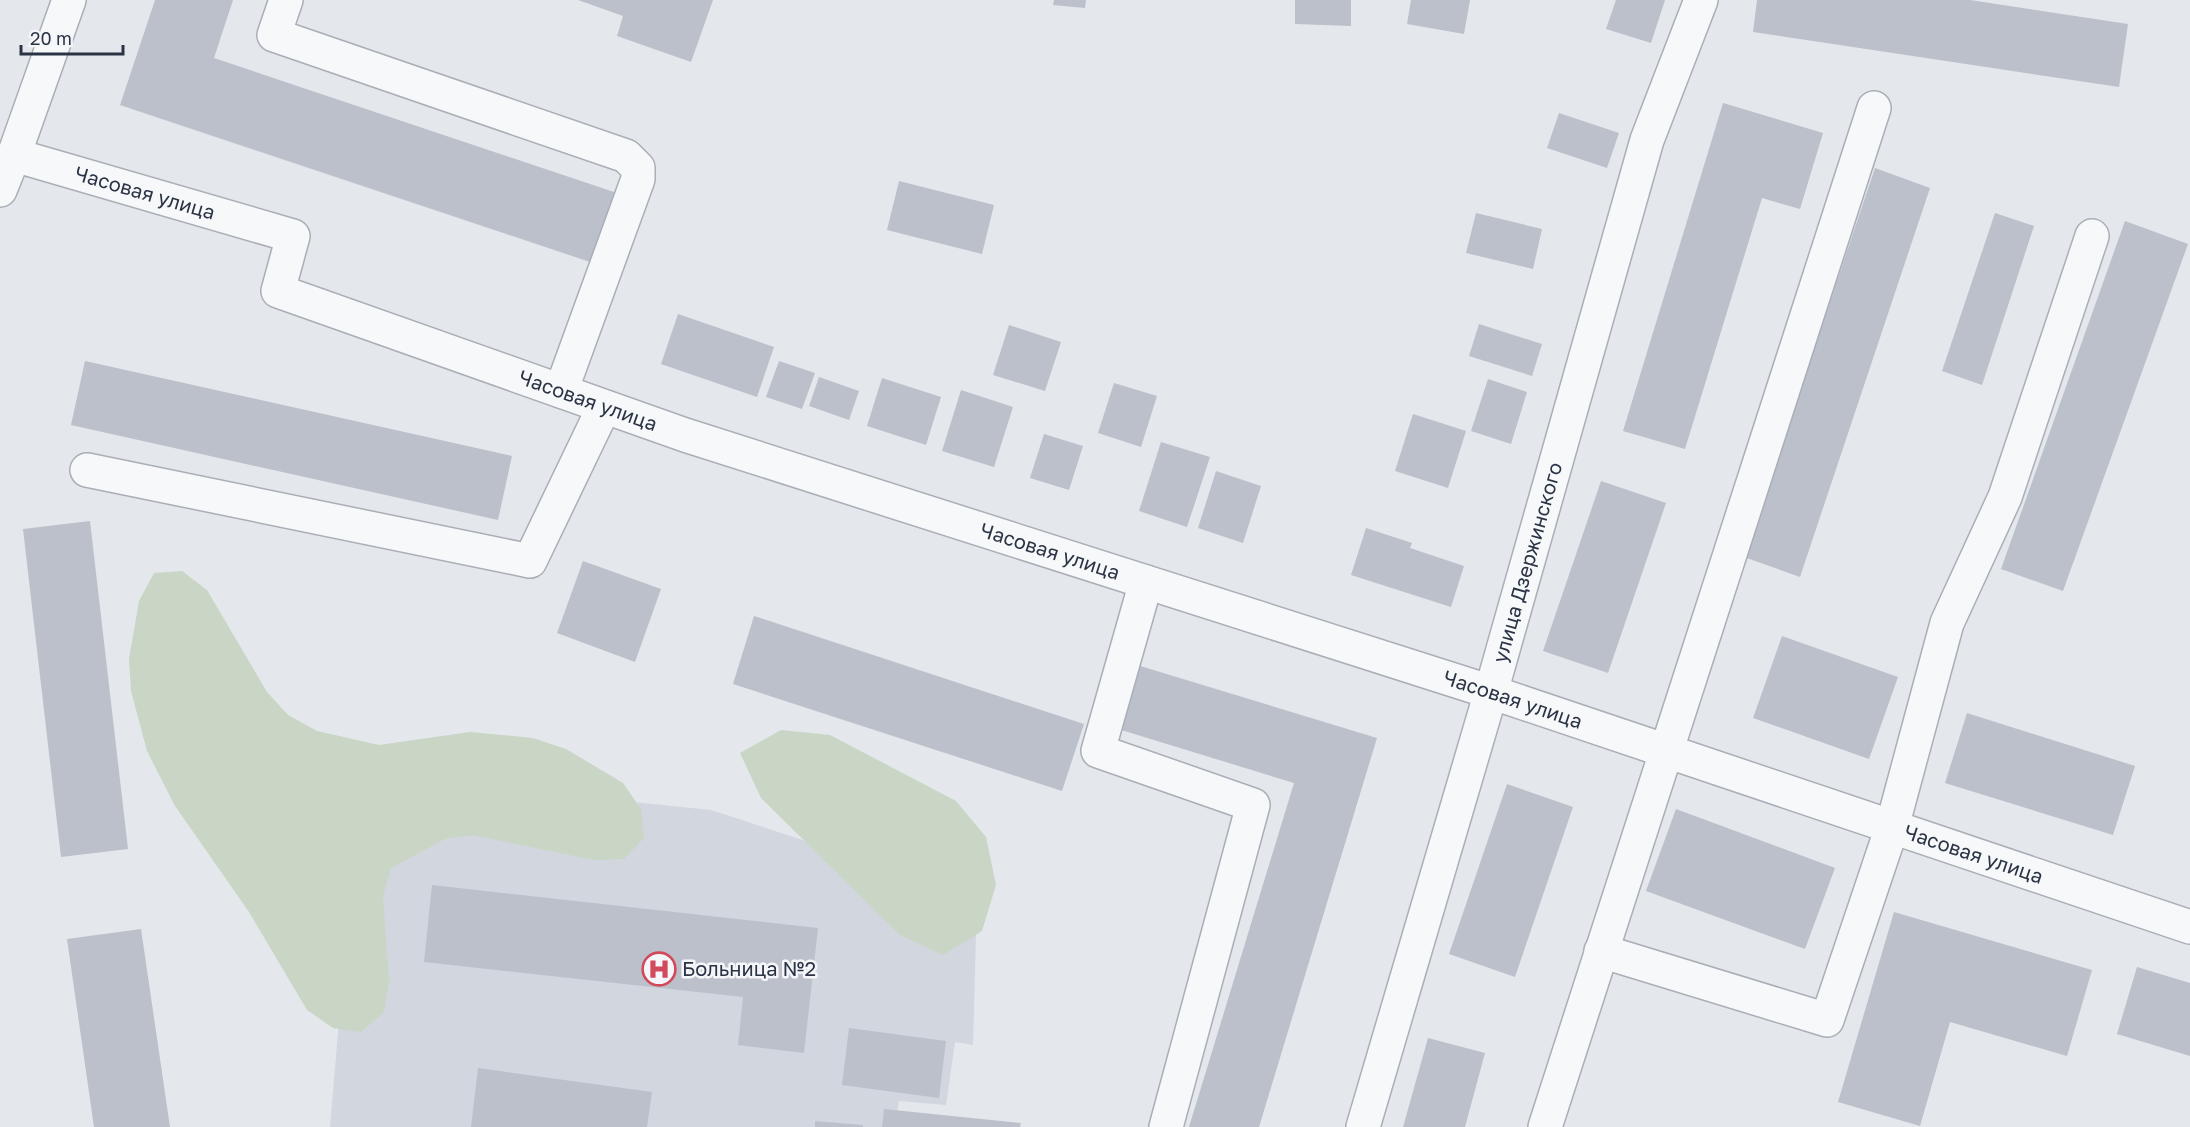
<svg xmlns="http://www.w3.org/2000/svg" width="2190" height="1127" viewBox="0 0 2190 1127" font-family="'Golos Text',sans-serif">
  <rect width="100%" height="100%" fill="#e4e7ec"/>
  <path fill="#d2d6de" d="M360,774l351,36 266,87 -4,148 -18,-3 -9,63 -47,-4 -4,26h-565z"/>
  <path fill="#c9d6c5" d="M182,571l25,19 60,102 21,23 29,16 62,14 91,-13 63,6 33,11 57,34 18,26 3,29 -20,21 -30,1 -122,-25 -27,4 -54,29 -8,28 6,87 -5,29 -23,20 -28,-4 -26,-18 -58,-98 -74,-106 -28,-55 -16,-60 -2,-32 10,-58 15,-28z
    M781,730l49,5 126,66 30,36 10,48 -14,46 -39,24 -43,-20 -139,-137 -21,-45z"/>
  <path fill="#bbc0ca" d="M155,0h78l-19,58 406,136 -24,70 -476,-159z
    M578,0h135l-22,62 -74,-26 6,-20z
    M1054,0h32l-1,8 -32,-3z
    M1295,0h56v26l-56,-2z
    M1411,0h59l-6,34 -57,-10z
    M1616,0h49l-14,43 -45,-14z
    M1757,0h213l158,24 -9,63 -366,-55z
    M1723,103l100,30 -23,76 -38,-11 -77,251 -62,-18z
    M1559,113l60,20 -12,35 -60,-20z
    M1875,168l55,20 -130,389 -56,-20z
    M899,181l95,24 -12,49 -95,-24z
    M1476,213l66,16 -9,40 -67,-16z
    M1995,213l39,13 -52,159 -40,-14z
    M2125,221l63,23 -125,347 -62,-22z
    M678,314l96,33 -17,50 -96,-33z
    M1479,324l63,20 -10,32 -63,-20z
    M1009,325l52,17 -16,49 -52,-16z
    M85,361l427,95 -14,64 -427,-95z
    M779,361l36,12 -13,36 -36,-12z
    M819,377l40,14 -10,29 -40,-14z
    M882,378l59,19 -15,48 -59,-19z
    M1488,379l39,13 -16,52 -40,-13z
    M1114,383l43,13 -16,51 -43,-14z
    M961,390l52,17 -19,60 -52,-16z
    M1413,414l53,17 -18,57 -53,-17z
    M1044,434l39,12 -14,44 -39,-12z
    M1161,442l49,15 -23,70 -48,-16z
    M1216,471l45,15 -18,57 -45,-15z
    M1601,481l65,22 -58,170 -65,-22z
    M90,521l38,328 -67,8 -38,-328z
    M1366,528l46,15 -2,5 54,18 -13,41 -100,-32z
    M583,561l78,28 -26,73 -78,-29z
    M754,616l330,108 -22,67 -329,-107z
    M1782,636l116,41 -29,82 -116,-41z
    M1137,665l240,73 -118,389h-70l105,-344 -176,-54z
    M1967,713l168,53 -22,69 -168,-52z
    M1507,784l66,23 -58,170 -66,-23z
    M1676,809l159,59 -30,81 -159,-58z
    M432,885l386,43 -14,125 -66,-8 5,-48 -319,-35z
    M1894,912l198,58 -25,86 -117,-34 -30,104 -82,-24z
    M141,929l29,198h-76l-27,-188z
    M2137,967l53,16v73l-73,-22z
    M849,1028l97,13 -7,57 -97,-13z
    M1428,1038l57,15 -20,74h-62z
    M478,1068l174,24 -5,35h-176z
    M884,1109l137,14 -1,4h-138z
    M815,1121l48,4v2h-48z"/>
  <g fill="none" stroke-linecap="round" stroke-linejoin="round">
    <g stroke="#a9aeb7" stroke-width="36">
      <g id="minor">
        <path d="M286,0l-12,35 352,121 12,12v11l-77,212"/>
        <path d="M14,155l55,-155"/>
        <path id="s1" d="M0,190l14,-35 279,81 -15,55 407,144 806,257 699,235"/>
        <path d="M87,470l443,91 74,-154"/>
        <path d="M1146,582l-48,169 155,54 -87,322"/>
        <path d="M1601,951l226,69 65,-193 55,-204 58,-126 87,-261"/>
        <path id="s2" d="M1363,1127l128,-435 156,-552 54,-140"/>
        <path d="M1545,1127l329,-1019"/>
      </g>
    </g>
    <use href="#minor" stroke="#f7f8fa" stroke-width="33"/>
  </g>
  <defs>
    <g id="hospital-ring" transform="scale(1.725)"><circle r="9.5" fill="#f4f6f9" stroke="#d1495b" stroke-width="1.5"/><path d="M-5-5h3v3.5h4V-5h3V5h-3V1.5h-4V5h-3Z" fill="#d1495b"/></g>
  </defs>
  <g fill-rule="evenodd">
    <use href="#hospital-ring" x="659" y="969"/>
  </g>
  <g text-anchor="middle" stroke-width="5" stroke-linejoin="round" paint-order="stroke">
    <g font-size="20" fill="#2b3445" stroke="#f4f6f9">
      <text dy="7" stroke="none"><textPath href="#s1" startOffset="174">Часовая улица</textPath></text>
      <text dy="7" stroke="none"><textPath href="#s1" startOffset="714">Часовая улица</textPath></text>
      <text dy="7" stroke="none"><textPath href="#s1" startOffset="1200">Часовая улица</textPath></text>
      <text dy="7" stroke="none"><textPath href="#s2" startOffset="588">улица Дзержинского</textPath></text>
      <text dy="7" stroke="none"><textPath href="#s1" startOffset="1686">Часовая улица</textPath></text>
      <text dy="7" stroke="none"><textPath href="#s1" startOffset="2172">Часовая улица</textPath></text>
    </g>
    <g font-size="20" fill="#2b3445" stroke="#f4f6f9" text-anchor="start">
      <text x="682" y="976">Больница №2</text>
    </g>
  </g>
  <path d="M21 45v9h102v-9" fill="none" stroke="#2b3445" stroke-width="3"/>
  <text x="30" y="45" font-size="18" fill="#2b3445" stroke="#f4f6f9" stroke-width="4.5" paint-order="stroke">20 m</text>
</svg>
